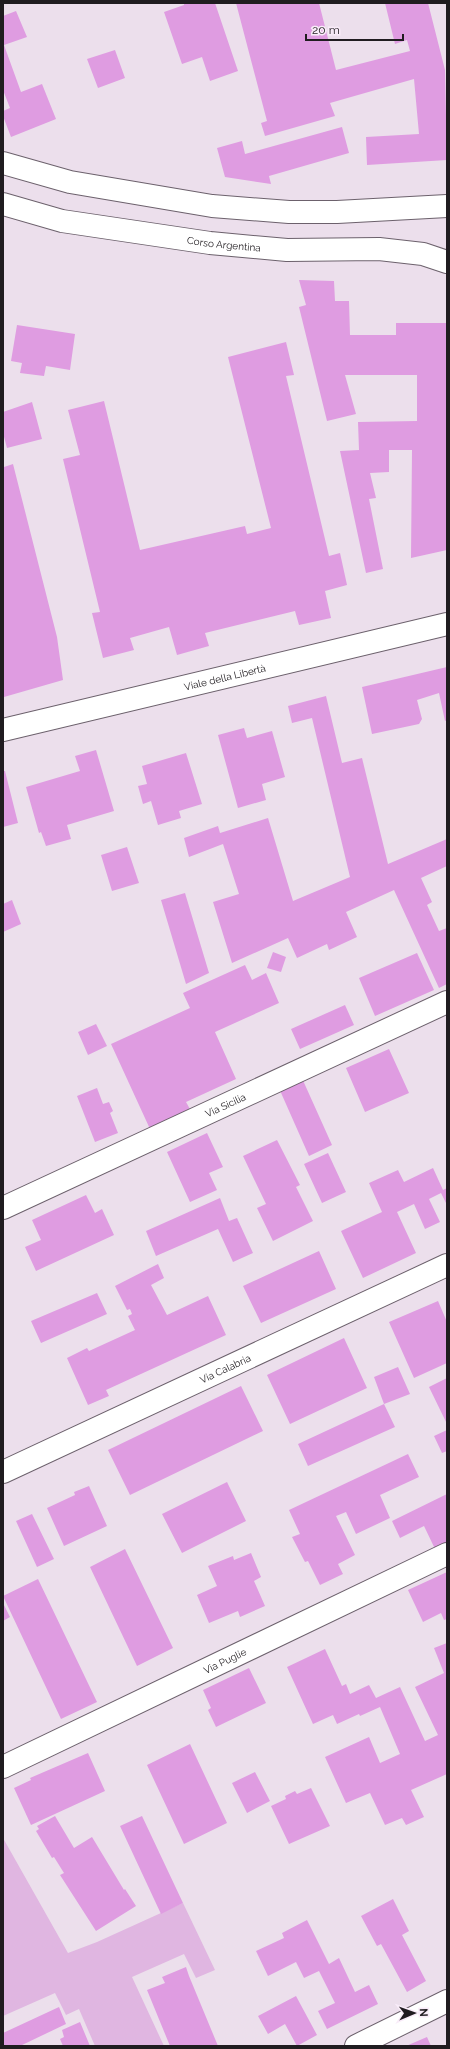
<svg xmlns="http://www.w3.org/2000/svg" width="450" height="2049" viewBox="0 0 450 2049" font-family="Raleway,sans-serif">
  <rect width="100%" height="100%" fill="#ecdfec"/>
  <path fill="#e0b6e1" d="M3,1838l65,115 29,-11 86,-39 32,67 -19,8 -12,-24 -52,23 32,69h-69l-16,-37 -13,6 -11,-22 -52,23z"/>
  <path fill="#df9ce1" d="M184,3h31l23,68 -28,10 -8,-24 -20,7 -18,-52 20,-7z
    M236,3h83l17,67 74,-19 -3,-11 -12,4 -10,-41h43l17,67 2,90 -80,5 -1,-28 53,-3 -5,-55 -84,24 5,13 -70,20 -4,-13 6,-2z
    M16,11l11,26 -23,8 17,47 21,-8 14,35 -45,18 -8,-21v-5l7,-3 -7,-18v-74z
    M115,50l10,28 -27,10 -11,-29z
    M342,127l7,26 -80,23 2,8 -46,-7 -8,-29 25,-7 3,13z
    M299,280l35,1 1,20h14l1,34h46v-12h51v227l-36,8 1,-108h-23v22l-19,1 6,25 -7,1 14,70 -17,4 -26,-122 19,-1 -1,-28 59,-1v-46h-72l11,39 -29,7 -28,-114 7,-2z
    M17,325l58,9 -5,36 -24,-4 -2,10 -24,-3 2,-10 -11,-2z
    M286,342l8,33 -8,1 43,180 11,-3 7,32 -22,6 6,27 -32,7 -4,-14 -90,22 4,13 -32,9 -8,-28 -39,11 4,12 -31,8 -11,-45 8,-1 -37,-153 17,-4 -12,-45 36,-9 36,149 105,-24 2,8 24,-6 -43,-171z
    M32,402l10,37 -35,9 -4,-15v-21z
    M3,464l1,3 9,-3 44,173 6,43 -59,17z
    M447,667v53l-2,1 -6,-28 -22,7 5,19 -3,5 -47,10 -10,-47z
    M326,696l16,67 20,-5 26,106 59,-25v27l-26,12 11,24 -5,3 12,26 8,-3v56l-8,4 -45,-98 -48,22 11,25 -28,13 -2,-6 -30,14 -9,-20 -56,25 -19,-61 26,-8 -16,-50 -34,13 -5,-19 34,-12 2,7 48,-15 25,83 57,-24 -38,-159 -20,5 -4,-17z
    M244,728l3,10 25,-7 13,46 -23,7 4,16 -28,8 -20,-73z
    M96,750l18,61 -47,14 4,14 -25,7 -5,-14 -2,1 -13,-46 54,-16 -5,-15z
    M186,753l16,51 -23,7 2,7 -23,7 -7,-24 -8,3 -5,-18 9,-2 -5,-18z
    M3,771h2l13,52 -15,4z
    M127,847l12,36 -27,8 -11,-36z
    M185,893l24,80 -23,11 -25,-84z
    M12,900l9,24 -18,8v-28z
    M273,952l13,5 -5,15 -14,-4z
    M417,953l17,37 -59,26 -16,-38z
    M245,965l7,15 14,-7 13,30 -64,29 21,47 -50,23 5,9 -41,18 -39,-85 79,-36 -7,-15z
    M345,1005l9,20 -54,24 -9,-20z
    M96,1024l11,22 -19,9 -10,-23z
    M389,1049l20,44 -44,19 -19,-44z
    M301,1076l31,69 -23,11 -31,-70z
    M97,1088l6,16 6,-2 4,9 -3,2 8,20 -23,9 -18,-46z
    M207,1133l16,34 -14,6 8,17 -27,12 -23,-50z
    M277,1140l23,45 -4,2 17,34 -40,20 -16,-33 9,-4 -23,-48z
    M328,1153l18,39 -24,11 -18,-39z
    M433,1168l10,22 4,-2v17l-6,-12 -12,6 11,23 -15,7 -11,-25 -17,8 19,41 -53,25 -22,-47 41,-19 -13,-29 29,-13 6,12z
    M86,1195l9,18 7,-4 12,26 -78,36 -11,-24 16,-7 -9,-20z
    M220,1198l9,23 8,-3 16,35 -20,9 -15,-33 -62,27 -10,-25z
    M319,1251l17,38 -75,34 -18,-37z
    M158,1264l6,14 -13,7 16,30 41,-19 18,39 -120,55 3,6 -21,9 -21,-47 20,-10 2,3 46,-21 -7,-14 4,-2 -2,-5 -3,1 -12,-24z
    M97,1293l10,21 -66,29 -10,-22z
    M438,1301l9,21v41l-33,15 -25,-56z
    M344,1338l23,50 -77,36 -23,-49z
    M398,1367l12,27 -26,10 -10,-27z
    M447,1378v46l-18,-37z
    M241,1386l22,45 -133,64 -22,-45z
    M384,1404l11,23 -87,39 -10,-22z
    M447,1430v21l-5,2 -8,-17z
    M408,1454l11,23 -39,18 10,23 -34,16 -10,-22 -10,4 19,39 -17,9 5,10 -23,11 -12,-24 -3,1 -13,-25 8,-3 -11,-24z
    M227,1482l19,39 -64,32 -20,-39z
    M89,1486l18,40 -43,20 -17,-38 28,-13 -1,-3z
    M447,1494v52l-11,5 -12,-25 -24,12 -8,-17z
    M32,1514l22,45 -17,8 -21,-46z
    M125,1549l48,99 -36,18 -47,-99z
    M251,1553l10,24 -7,4 11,25 -25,11 -2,-6 -29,12 -12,-28 20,-9 -9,-20 25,-10 1,4z
    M447,1572v47l-3,1 -3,-7 -18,9 -15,-32z
    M38,1579l59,123 -36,17 -58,-123z
    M3,1603l7,14 -7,4z
    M447,1643v131l-36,16 13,27 -18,8 -4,-7 -17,7 -15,-32 -24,10 -21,-46 44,-20 11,26 20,-9 -20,-47 -20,9 -1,-2 -22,10 -4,-9 -20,9 -26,-57 38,-18 17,37 4,-2 4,10 19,-9 7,13 24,-11 25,54 13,-6 -23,-48 29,-14 -10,-25z
    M249,1668l17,35 -50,24 -8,-17 3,-2 -8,-18z
    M190,1744l37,79 -43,21 -37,-79z
    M88,1753l17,38 -74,34 -17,-37 17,-8 -1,-2z
    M255,1772l15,29 -23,12 -15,-30z
    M311,1788l19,38 -41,18 -18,-38 15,-7 -1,-3 10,-5 2,3z
    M55,1816l19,32 18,-11 32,53 1,-1 11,17 -40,25 -36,-56 4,-2 -10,-16 -2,1 -16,-27 3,-2 -2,-3z
    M142,1816l41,87 -22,11 -41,-88z
    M393,1899l16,32 -7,4 24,46 -19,11 -26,-48 -4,2 -16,-30z
    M307,1920l22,44 10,-6 16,34 14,-7 9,19 -51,25 -9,-18 17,-8 -16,-32 -15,7 -8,-16 -28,14 -12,-25 28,-13 -2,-5z
    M186,1967l3,9 29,70h-48l-23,-56 18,-7 -3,-6z
    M296,1996l21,39 -20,11 -12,-22 -17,10 -10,-18z
    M59,2007l7,17 -46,22h-17v-13z
    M80,2022l10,24h-27l-3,-7 4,-2 -2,-7z
    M427,2037l4,9h-25z"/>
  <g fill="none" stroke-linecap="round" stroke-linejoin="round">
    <g stroke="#6c616c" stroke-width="24">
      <g id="street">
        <path id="s1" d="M3,730l444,-106"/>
        <path id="s2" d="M3,1208l444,-206"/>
        <path id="s3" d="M3,1472l444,-207"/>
        <path id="s4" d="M3,1767l444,-213"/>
        <path d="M356,2046l91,-45"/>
      </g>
    </g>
    <g stroke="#6c616c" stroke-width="24">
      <g id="secondary">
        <path d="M3,163l67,19 142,24 77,6h48l110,-6"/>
        <path id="s5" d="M3,204l59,17 148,22 77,7 92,-1 44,5 24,8"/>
      </g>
    </g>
    <use href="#street" stroke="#fff" stroke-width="22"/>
    <use href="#secondary" stroke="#fff" stroke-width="22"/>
  </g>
  <g text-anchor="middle" stroke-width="3" stroke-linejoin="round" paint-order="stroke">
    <g font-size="10" fill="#201c20" stroke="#f9ecf9">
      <text dy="4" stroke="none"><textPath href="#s5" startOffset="225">Corso Argentina</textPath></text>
      <text dy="4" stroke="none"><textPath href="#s1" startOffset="228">Viale della Libertà</textPath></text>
      <text dy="4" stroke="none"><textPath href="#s2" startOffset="245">Via Sicilia</textPath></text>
      <text dy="4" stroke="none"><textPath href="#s3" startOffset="245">Via Calabria</textPath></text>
      <text dy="4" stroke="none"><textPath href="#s4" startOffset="246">Via Puglie</textPath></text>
    </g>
  </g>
  <rect width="450" height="2049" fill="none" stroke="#201c20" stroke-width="8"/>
  <g transform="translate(414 2013) rotate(88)" stroke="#f9ecf9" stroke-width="3" paint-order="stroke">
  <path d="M0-3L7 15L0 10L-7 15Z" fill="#201c20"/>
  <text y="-6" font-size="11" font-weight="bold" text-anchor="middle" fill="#201c20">N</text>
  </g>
  <path d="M306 34v6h97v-6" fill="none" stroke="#201c20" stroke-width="2"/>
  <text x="312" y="34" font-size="12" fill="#201c20" stroke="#f9ecf9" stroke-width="3" paint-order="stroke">20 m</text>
</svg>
